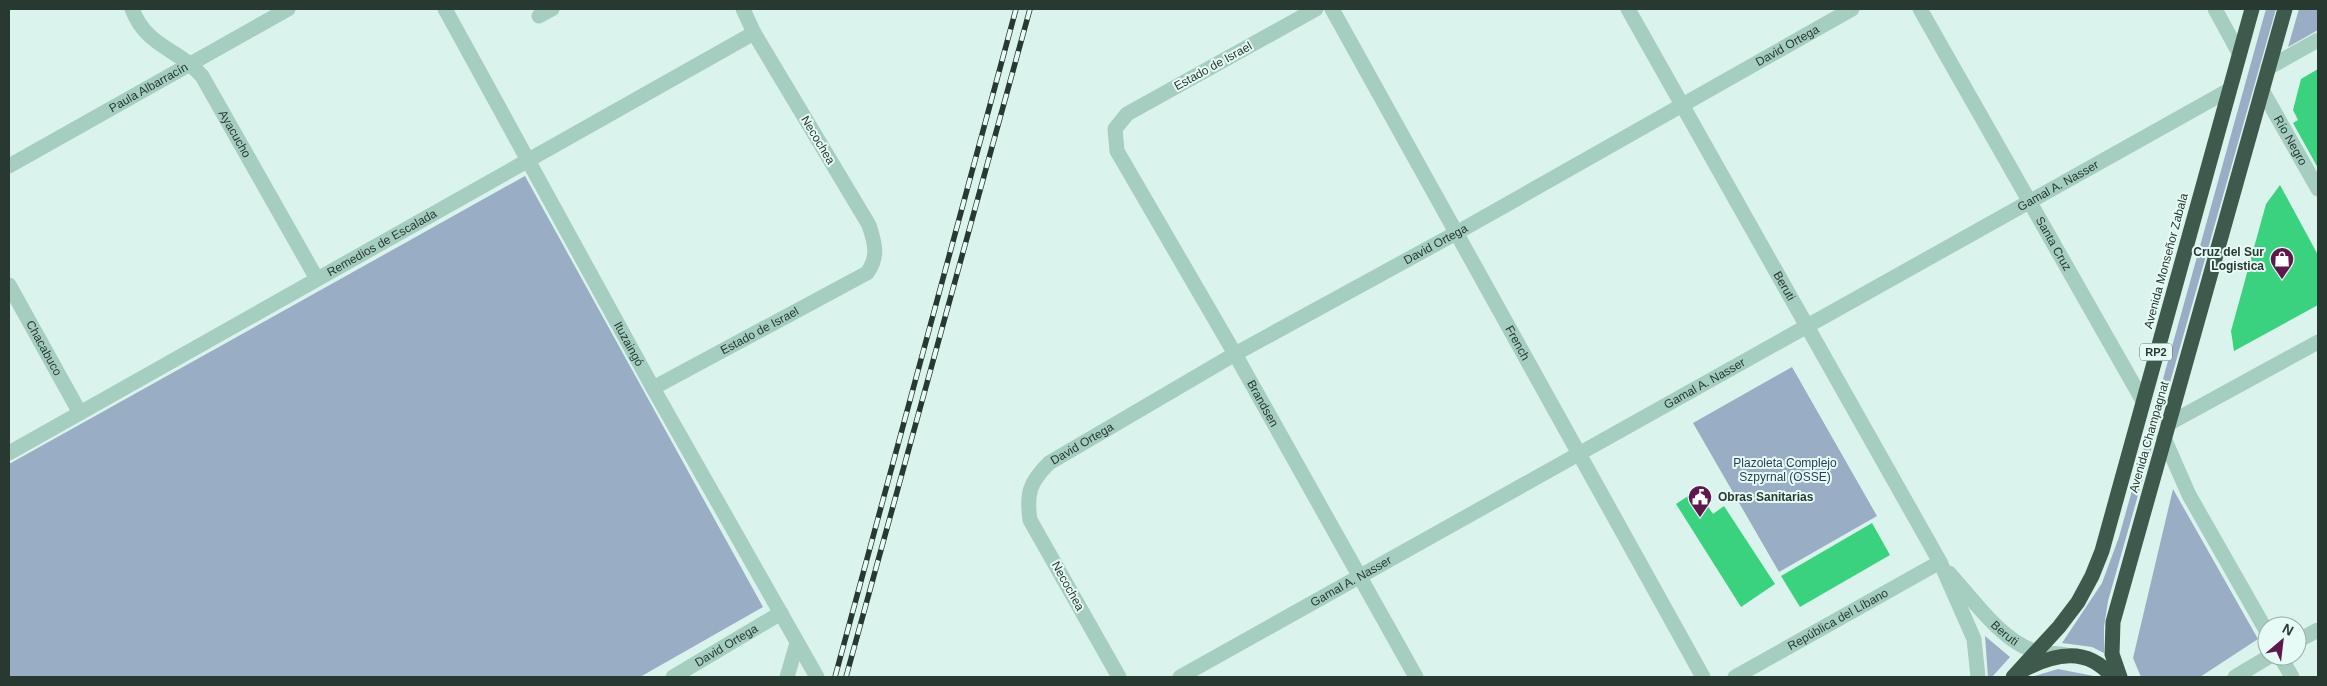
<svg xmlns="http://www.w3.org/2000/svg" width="2327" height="686" viewBox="0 0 2327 686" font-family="Helvetica,sans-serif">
  <rect width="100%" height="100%" fill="#daf4ed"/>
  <path fill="#99adc5" d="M2266,9h10l-168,592 -4,26v26l-12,-6 -30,-4 40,-60 17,-46z
    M2299,9h19v21l-30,17z
    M525,176l238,431 -123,70h-631v-213z
    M1792,367l85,149 -98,56 -86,-149z
    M2173,489l85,150 -58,38h-59l-8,-19z
    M1985,636l25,21 -18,20h-4z
    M2058,669l41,8h-68z"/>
  <path fill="#3bd27f" d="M2318,69v99l-25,-45 5,-3 -5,-10 8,-31z
    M2280,185l38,70v50l-84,46 -3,-20 35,-127z
    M1697,490l16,24 11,-8 51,78 -34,23 -65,-103z
    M1872,523l18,32 -90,52 -19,-31z"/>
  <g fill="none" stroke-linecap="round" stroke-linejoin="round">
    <g stroke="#a5cec0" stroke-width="15">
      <path id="s1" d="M132,9c15,39 45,38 70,67l115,203"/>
      <path id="s2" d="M445,9l208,379 164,289"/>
      <path id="s3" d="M1316,9l-189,105 -12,15 2,22 118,203 181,323"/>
      <path id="s4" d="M1332,9l371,668"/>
      <path id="s5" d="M1628,9l312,553 34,77 4,38"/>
      <path id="s6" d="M1920,9l223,392"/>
      <path d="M2215,9l24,44"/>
      <path d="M539,16l13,-7"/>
      <path d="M2268,68l50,-28"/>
      <path id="s7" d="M2262,90l56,99"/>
      <path id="s8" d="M9,166l279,-157"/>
      <path id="s9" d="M9,285l71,128"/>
      <path id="s10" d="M653,388l214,-115c12,-16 8,-30 2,-48l-115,-192 -11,-24"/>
      <path d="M2168,424l150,-82"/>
      <path d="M2164,438l25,57 78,137"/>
      <path id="s11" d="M9,453l745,-420"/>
      <path id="s12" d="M1949,573c23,25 53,69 86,78 10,3 22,2 32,4"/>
      <path d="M2297,641l21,-11"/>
      <path d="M2280,656l12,21"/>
      <path id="s13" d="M673,677l108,-64"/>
      <path d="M787,677l10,-34"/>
      <path id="s14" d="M1119,677l-89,-157c-4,-27 0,-38 19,-57l186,-109 223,-122 394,-223"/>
      <path id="s15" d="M1180,677l1049,-587"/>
      <path id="s16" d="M1735,677l205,-115"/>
      <path d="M2235,677l35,-21"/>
    </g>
    <path stroke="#3d5a4c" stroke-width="15" d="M2023,670c31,-16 64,-24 89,7
      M2013,677l46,-50 19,-25 14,-26 10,-25 150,-542
      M2120,677l-8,-23 1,-32 172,-613"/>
    <g stroke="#273930" stroke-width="5.5">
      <path id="rail" d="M835,677l181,-668
        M846,677l184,-668"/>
    </g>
    <use href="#rail" stroke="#e7fbf6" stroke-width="4" stroke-dasharray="11" stroke-linecap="butt"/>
  </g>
  <defs>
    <g id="shop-pin" transform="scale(1.25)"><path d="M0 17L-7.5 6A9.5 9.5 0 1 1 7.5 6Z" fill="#5e184b" stroke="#e7fbf6"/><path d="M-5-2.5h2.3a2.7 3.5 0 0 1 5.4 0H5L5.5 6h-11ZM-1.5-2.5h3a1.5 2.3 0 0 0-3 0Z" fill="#fff"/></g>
    <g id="civic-pin" transform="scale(1.25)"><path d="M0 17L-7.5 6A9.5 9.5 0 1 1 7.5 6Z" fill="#5e184b" stroke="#e7fbf6"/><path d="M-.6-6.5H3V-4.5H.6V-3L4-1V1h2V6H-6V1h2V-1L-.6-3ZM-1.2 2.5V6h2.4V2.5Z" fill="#fff"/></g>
  </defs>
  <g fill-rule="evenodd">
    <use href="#shop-pin" x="2282" y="259"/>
    <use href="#civic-pin" x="1700" y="497"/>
  </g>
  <g text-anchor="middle" stroke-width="4" stroke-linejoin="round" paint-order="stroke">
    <rect fill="#e7fbf6" stroke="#61736b" stroke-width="1" x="2140" y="343.5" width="32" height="17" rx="4"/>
    <g font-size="11" font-weight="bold" fill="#273930">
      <text x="2156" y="356">RP2</text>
    </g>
    <g font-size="12" fill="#273930" stroke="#e7fbf6">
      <text dy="4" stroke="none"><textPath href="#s14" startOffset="1092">David Ortega</textPath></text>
      <text transform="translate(1213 66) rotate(-29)" y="4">Estado de Israel</text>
      <text dy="4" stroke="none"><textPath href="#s8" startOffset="160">Paula Albarracín</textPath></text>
      <text dy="4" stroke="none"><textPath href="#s1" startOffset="165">Ayacucho</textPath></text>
      <text transform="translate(818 140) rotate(59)" y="4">Necochea</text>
      <text dy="4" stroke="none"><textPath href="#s7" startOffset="58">Río Negro</textPath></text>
      <text dy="4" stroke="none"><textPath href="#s15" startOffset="1006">Gamal A. Nasser</textPath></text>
      <text dy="4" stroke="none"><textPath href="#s11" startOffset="428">Remedios de Escalada</textPath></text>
      <text dy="4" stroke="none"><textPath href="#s14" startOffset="688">David Ortega</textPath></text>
      <text dy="4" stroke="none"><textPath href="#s6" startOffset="270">Santa Cruz</textPath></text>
      <text transform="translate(2166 261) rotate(-75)" y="4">Avenida Monseñor Zabala</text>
      <text dy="4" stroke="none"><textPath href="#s5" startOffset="318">Beruti</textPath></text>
      <text dy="4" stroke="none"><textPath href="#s10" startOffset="121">Estado de Israel</textPath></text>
      <text dy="4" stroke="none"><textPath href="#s4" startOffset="382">French</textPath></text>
      <text dy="4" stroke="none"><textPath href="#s2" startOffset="382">Ituzaingó</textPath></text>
      <text dy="4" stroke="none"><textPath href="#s9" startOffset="72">Chacabuco</textPath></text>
      <text dy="4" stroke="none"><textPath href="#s15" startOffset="601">Gamal A. Nasser</textPath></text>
      <text dy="4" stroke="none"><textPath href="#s3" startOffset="549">Brandsen</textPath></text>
      <text transform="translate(2149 437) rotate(-74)" y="4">Avenida Champagnat</text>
      <text dy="4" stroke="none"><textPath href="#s14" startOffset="282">David Ortega</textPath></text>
      <text dy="4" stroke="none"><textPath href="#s15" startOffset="196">Gamal A. Nasser</textPath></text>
      <text transform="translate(1068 586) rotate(61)" y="4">Necochea</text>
      <text dy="4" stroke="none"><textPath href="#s16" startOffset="118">República del Líbano</textPath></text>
      <text dy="4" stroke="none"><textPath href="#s12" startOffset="82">Beruti</textPath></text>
      <text dy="4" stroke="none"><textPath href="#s13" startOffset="62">David Ortega</textPath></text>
    </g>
    <g font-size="12" font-weight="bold" fill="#273930" stroke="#e7fbf6" text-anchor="end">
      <text x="2264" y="256">Cruz del Sur<tspan x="2264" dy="14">Logistica</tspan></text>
      <text x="1718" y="501" text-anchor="start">Obras Sanitarias</text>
    </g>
    <g font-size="12" fill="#283d59" stroke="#e7fbf6">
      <text x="1785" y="467">Plazoleta Complejo<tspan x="1785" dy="14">Szpyrnal (OSSE)</tspan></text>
    </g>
  </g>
  <rect width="2327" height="686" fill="none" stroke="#273930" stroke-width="20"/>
  <g transform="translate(2282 641) rotate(28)"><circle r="24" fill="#e7fbf6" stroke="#9aada7"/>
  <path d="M0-4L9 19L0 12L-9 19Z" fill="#5e184b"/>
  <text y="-8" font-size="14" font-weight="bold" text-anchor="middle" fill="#273930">N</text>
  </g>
</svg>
